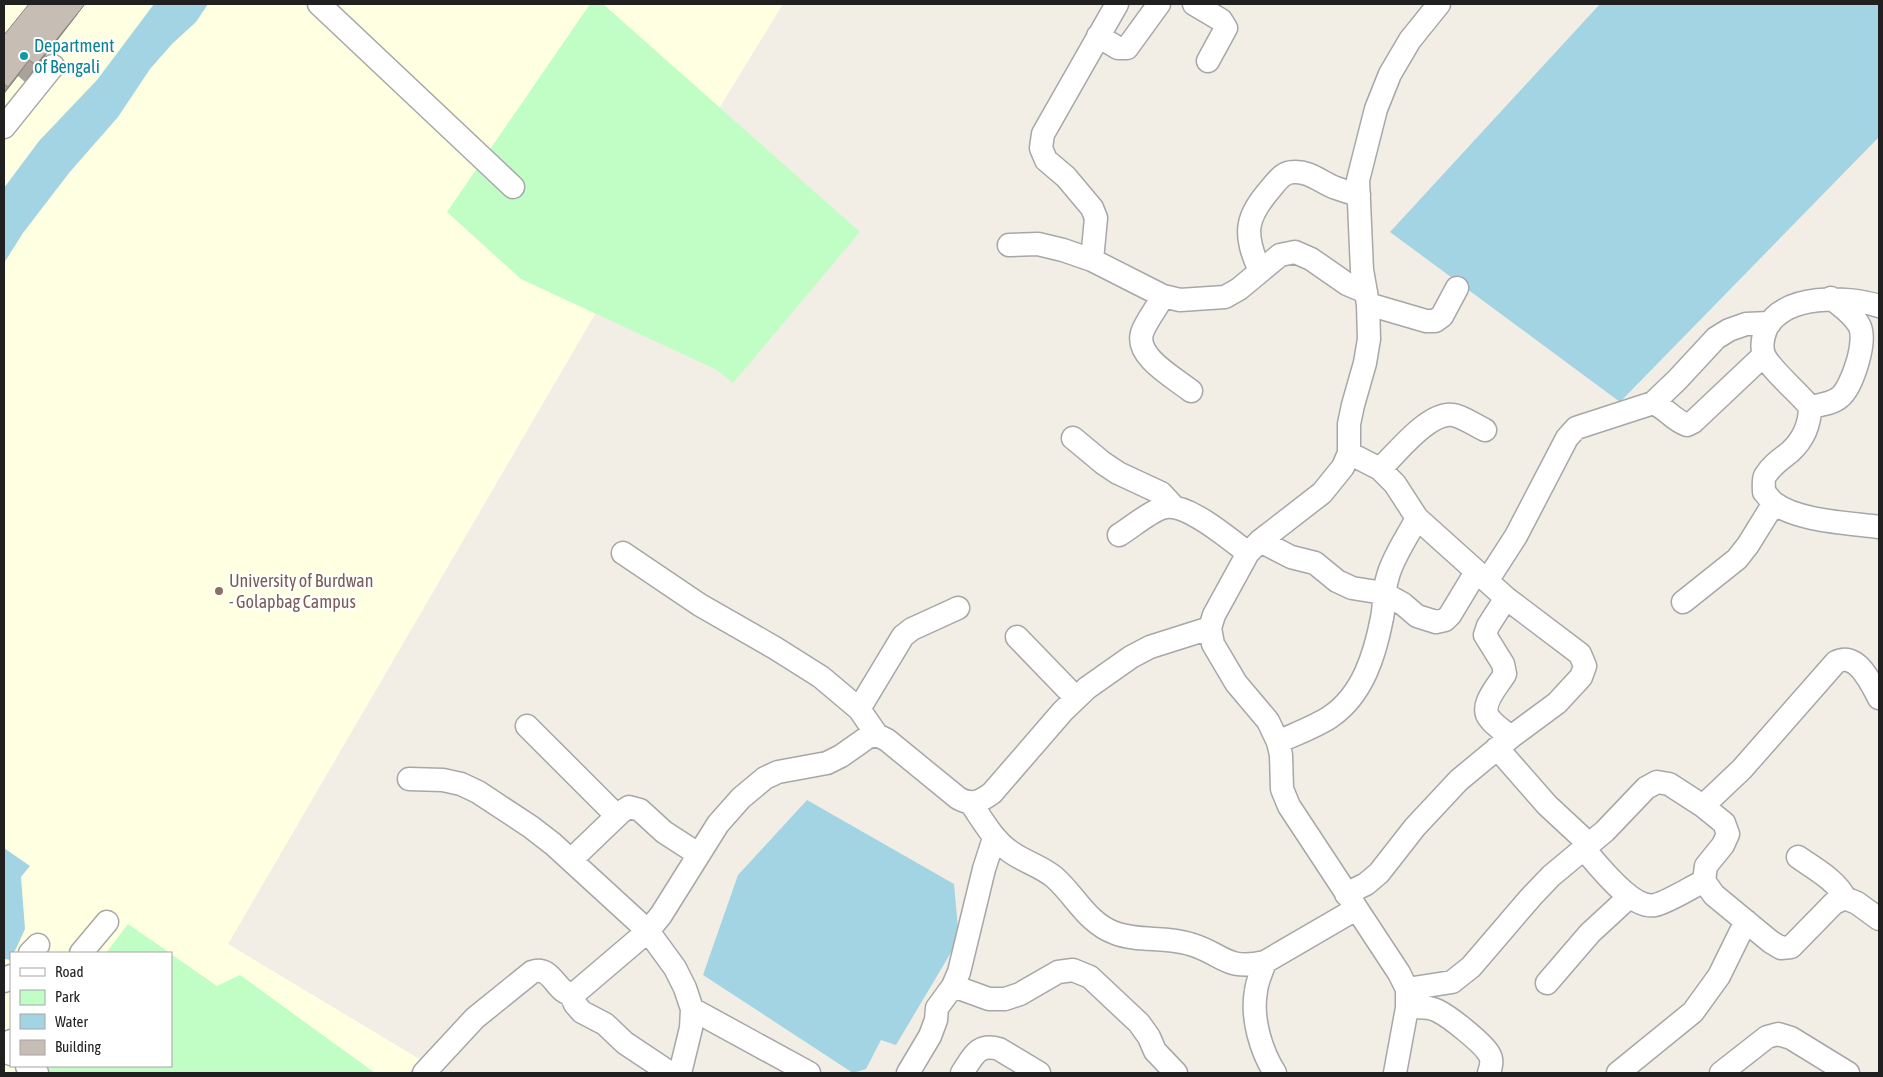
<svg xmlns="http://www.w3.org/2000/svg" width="1883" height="1077" viewBox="0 0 1883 1077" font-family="'Asap Condensed',sans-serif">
  <rect width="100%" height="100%" fill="#f2eee6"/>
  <path fill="#ffffe2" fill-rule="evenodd" d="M4,4h779l-143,233 -412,707 193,116 -13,13h-404zM11,953h160v113h-160z"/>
  <path fill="#c1fec5" d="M590,4h13l257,228 -127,151 -16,-13 -196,-91 -74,-67z
    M128,924l42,29h-64z
    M171,954l46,32 23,-11 135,98h-361l6,-7h151z"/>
  <path fill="#a3d4e3" d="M154,4h54l-12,18 -24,22 -22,25 -32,48 -49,56 -46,60 -19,30v-75l35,-47 58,-61z
    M1600,4h279v133l-259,265 -230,-170z
    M807,800l147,84 5,55 -63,106 -15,-5 -15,29 -13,4 -150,-98 35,-100z
    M4,848l26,18 -9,11 4,52 -11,24h-3v7l-7,-1z"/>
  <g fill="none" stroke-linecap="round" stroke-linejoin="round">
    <g stroke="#a7a7a7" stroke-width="25">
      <path id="minor" d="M319,4l194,183
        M1194,4l27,16 5,8 -18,33
        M1098,36l20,12h9l32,-44
        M4,127l49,-61
        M1009,245l29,-1 25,6 29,10 71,36 17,4 45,-3 14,-8 41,-34 15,-3 16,7 36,25 19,8
        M1092,260l4,-42 -4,-10 -26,-31 -20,-17 -5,-12 2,-14 74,-130
        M1260,271c-17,-38 -15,-53 12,-84 6,-7 11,-15 22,-15 16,-1 28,11 42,16 8,3 15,5 23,7
        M1163,296c-6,12 -17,25 -21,37 -7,24 33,45 49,58
        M1368,304l58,17h9l7,-5 15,-28
        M1879,306c-32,-10 -95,-13 -113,23 -3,8 -5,18 -2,26 6,14 35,38 46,52 0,17 -7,33 -20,45 -9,7 -19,14 -25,24 -2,4 -1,11 -1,16 3,3 6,8 10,11 23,18 76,20 105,24
        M1653,403l24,-23 39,-42 13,-8 17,-6 24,-1
        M1810,407c10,-2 22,-3 30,-10 12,-10 28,-57 19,-72 -6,-11 -18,-19 -28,-27
        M1073,438l30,25 15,10 43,20 13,14
        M1380,469c16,-15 49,-58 73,-54 9,1 23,11 32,15
        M1119,535c13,-8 29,-22 43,-27 23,-8 67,31 86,45
        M1260,541l31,16 24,6 22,18 15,7 31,5 20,11 14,12 19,6 9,-2 5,-5 26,-43
        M623,553l77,52 75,43 46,29 38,32 18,26
        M1487,581l29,-45 51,-98 9,-10 77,-25c13,5 20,17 34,22l6,-3 71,-67
        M1506,598l-18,28 -3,9 18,29 2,10c-7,12 -27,32 -15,45 5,7 14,12 21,18
        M1683,602l54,-43 11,-14 26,-42
        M1017,637l58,60
        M859,709l44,-73 9,-7 46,-21
        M527,726l90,90
        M1278,742c17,-8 37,-15 52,-25 33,-22 45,-63 52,-99 3,-15 1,-27 6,-42 5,-19 20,-40 29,-58
        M1497,748l50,57 43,40
        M409,779l34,1 18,4 17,8 53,35 22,17 95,87 27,37 10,20 7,21 -1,19 -11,45
        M970,802c12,17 22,36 38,48 14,11 33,16 46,27 21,18 33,46 61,56 23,9 51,3 75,11 34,10 35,27 75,18l91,-53
        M1703,806l39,-37 94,-107c21,-11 35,21 43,36
        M1584,849c14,16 48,61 71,56 11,-2 37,-18 49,-24
        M1798,857c17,12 38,23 47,41
        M571,860l50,-48 8,-5 11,3 24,22 34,22
        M1346,894l20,-10 13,-11 36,-46 44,-47 52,-43 46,-34 24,-26 4,-11 -5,-12 -74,-56 -89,-80 -22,-34 -15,-15 -31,-16
        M30,953l8,-8
        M81,953l26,-31
        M1265,962c-3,9 -8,19 -9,29 -5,27 5,60 19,82
        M4,981l7,-5
        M1547,983l43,-50 39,-36
        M953,986l36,13h16l15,-5 38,-22 15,-2 17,7 49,46 10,14 6,14 21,22
        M1407,989l45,-7 19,-15 60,-70 20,-21 54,-45 41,-43 11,-6 12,2 34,22 21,17 4,11 -5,11 -17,21 -2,15 10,14 57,47 10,6 10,-1 43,-44 11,-5 12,5 22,16
        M571,995l4,9 7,8 23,12 20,19 45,30
        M1407,1008c10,-1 21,-2 31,3 12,6 45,32 51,43 4,6 2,13 0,19
        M692,1009l117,64
        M11,1041l-2,9 2,4
        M27,1066l10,7
        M424,1073l51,-55 57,-46c21,-8 24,24 42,22l74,-63 13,-16 57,-91 23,-26 24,-20 13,-6 49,-9 14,-7 27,-19 9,-2 10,5 71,58c13,8 22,4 34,-5l71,-82 24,-23 44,-31 19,-10 60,-19
        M908,1073l22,-37 6,-16 1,-12 16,-22 6,-14 25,-103 10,-31
        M962,1073c11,-16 15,-30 37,-24l40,24
        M1395,1073l12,-65v-19l-8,-16 -110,-167 -7,-17 -1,-34 -3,-13 -10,-21 -32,-38 -23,-39 -3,-16 4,-13 34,-62 12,-12 62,-48 21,-26 6,-14v-29l4,-19 12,-42 4,-24 -1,-35 -6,-34 -4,-90 18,-71 14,-35 20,-34 29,-36
        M1618,1073l75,-61 26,-36 27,-55
        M1721,1073l46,-36 11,-3 13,4 57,35"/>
    </g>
    <use href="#minor" stroke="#fff" stroke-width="22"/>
  </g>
  <path fill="#aaa39c" d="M77,15l-52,67 -7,-6 -14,18v-59z"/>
  <path fill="#8b847f" d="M85,4l-8,11 -52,67 11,-17z
    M29,60l-11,16 -14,18v-2l4,-5z"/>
  <path fill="#c6bdb5" stroke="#8b847f" d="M29,4h56l-49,61 -7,-5 -21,27 -4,-3v-43l1,-2 -1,-1v-3z"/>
  <circle fill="#0f9aa8" stroke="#fff" stroke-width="2" cx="24" cy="56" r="5"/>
  <circle fill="#8d6e63" stroke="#fff" stroke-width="2" cx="219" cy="591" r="5"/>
  <g text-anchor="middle" stroke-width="4" stroke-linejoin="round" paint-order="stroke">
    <g font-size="18" fill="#0d838f" stroke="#fff" text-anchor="start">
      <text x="34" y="52">Department<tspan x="34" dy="21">of Bengali</tspan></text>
    </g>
    <g font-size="18" fill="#785e54" stroke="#fff" text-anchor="start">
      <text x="229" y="587">University of Burdwan<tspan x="229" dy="21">- Golapbag Campus</tspan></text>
    </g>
  </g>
  <rect width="1883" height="1077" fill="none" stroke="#202020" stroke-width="10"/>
  <rect x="10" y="952" width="162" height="115" fill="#ffffff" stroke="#a6a6a6"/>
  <rect x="20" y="968" width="25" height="8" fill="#ffffff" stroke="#a6a6a6"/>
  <text x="55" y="977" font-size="15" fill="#202020">Road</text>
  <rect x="20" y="990" width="25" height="15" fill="#c1fec5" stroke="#a6a6a6"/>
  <text x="55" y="1002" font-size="15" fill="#202020">Park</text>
  <rect x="20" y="1014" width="25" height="15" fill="#a3d4e3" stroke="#a6a6a6"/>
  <text x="55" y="1027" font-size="15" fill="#202020">Water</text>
  <rect x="20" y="1040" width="25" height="15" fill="#c6bdb5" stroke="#a6a6a6"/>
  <text x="55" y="1052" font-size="15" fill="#202020">Building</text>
</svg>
